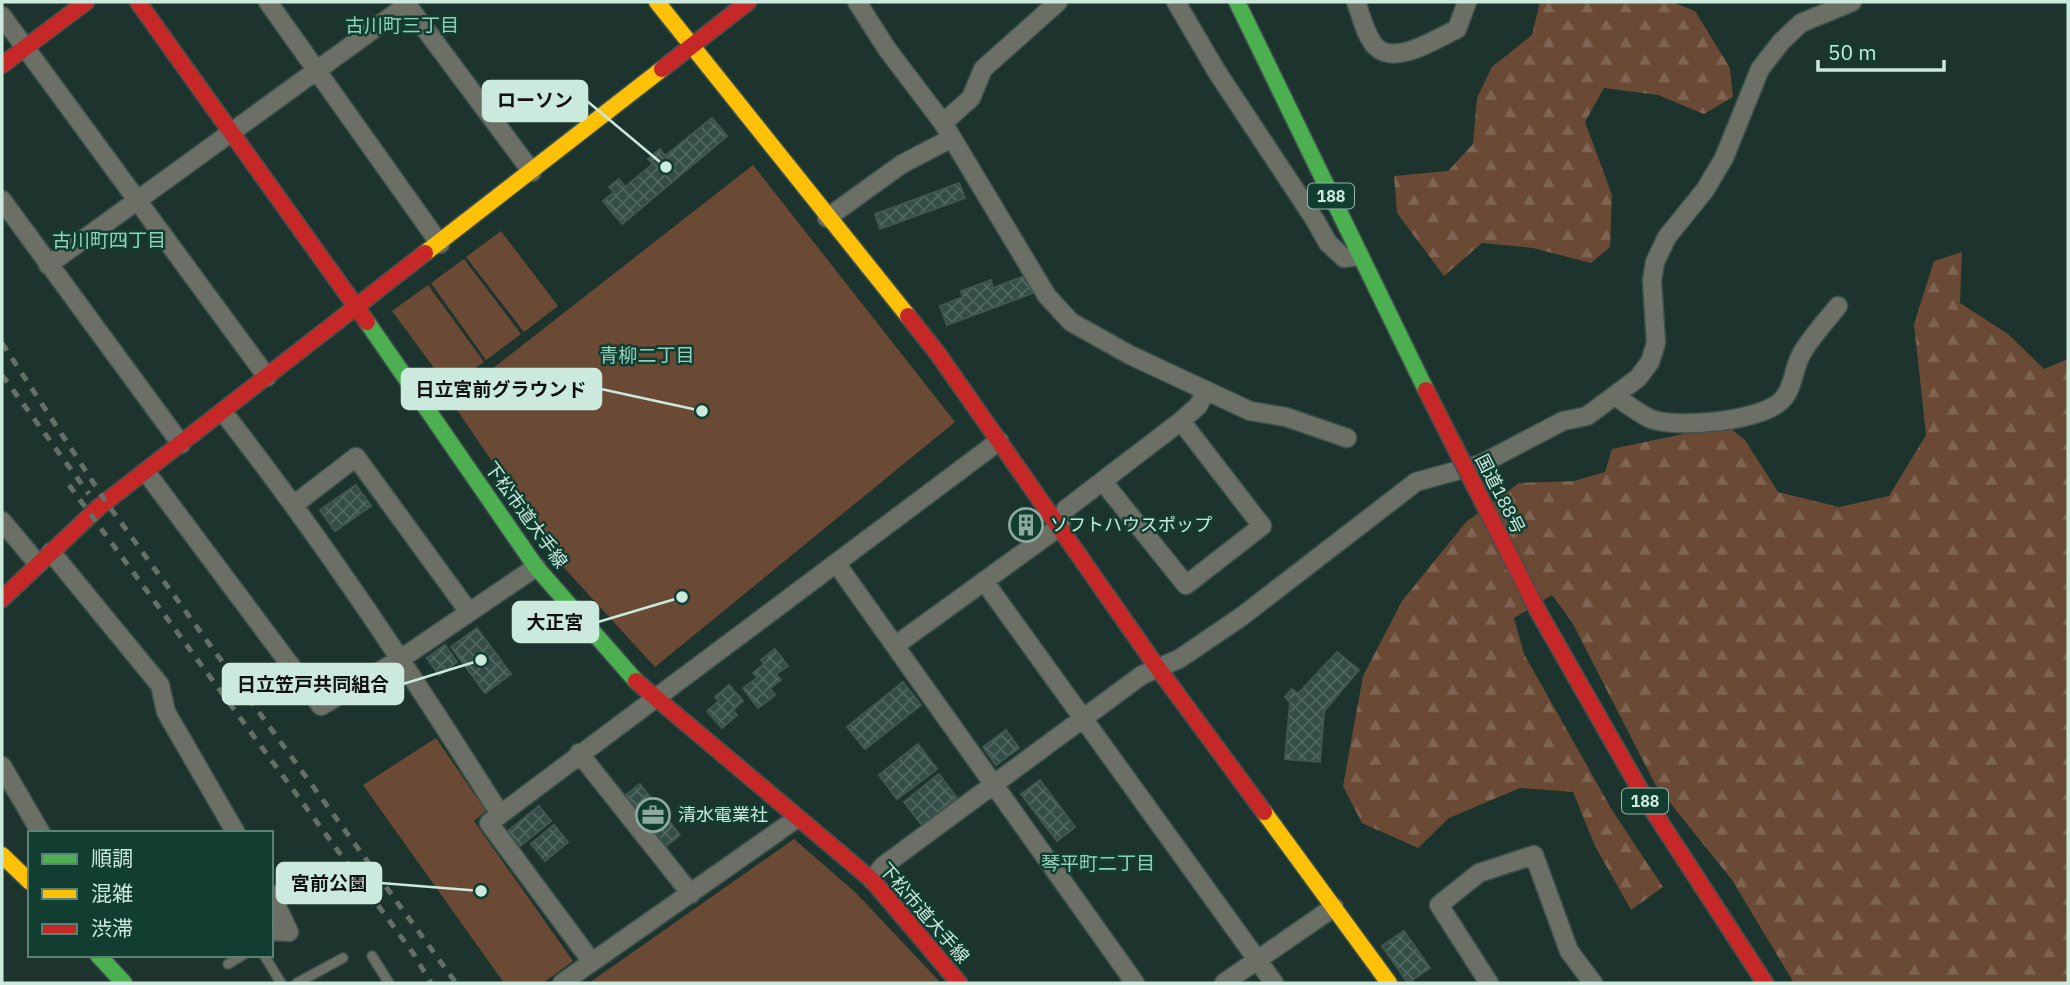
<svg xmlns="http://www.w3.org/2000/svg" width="2070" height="985" viewBox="0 0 2070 985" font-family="'IBM Plex Sans','Noto Sans JP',sans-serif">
  <defs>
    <pattern id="forest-firs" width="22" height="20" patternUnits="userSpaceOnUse" patternTransform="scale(1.75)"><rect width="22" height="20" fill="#6a4a34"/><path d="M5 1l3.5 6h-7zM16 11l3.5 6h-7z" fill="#7e6451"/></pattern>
    <pattern id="building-cross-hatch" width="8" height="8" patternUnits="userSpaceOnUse" patternTransform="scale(1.75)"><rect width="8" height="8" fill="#344e47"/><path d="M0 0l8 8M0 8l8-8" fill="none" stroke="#506861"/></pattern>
  </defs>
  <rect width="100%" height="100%" fill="#1c342d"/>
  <path fill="url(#forest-firs)" d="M1540,2h132l23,9 35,57 3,29 -29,17 -46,-19 -54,-7 -19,34 27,73 -2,52 -19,16 -58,-15 -51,-5 -38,33 -47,-63 -3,-37 54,-5 25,-27 4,-46 15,-31 40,-32z
    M1962,252l-2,51 48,31 36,35 24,-10v624h-274l-62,-103 -77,-96 -83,-162 -20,-27 -38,23 10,36 88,156 51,77 -32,23 -36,-64 -22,-54 -53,-4 -71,30 -31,30 -56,-25 -19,-37 20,-110 39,-75 64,-79 53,-39 55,-2 31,-9 7,-23 114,-24 19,15 33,52 61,15 50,-11 37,-61 -12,-111 20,-63z"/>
  <path fill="#6a4a34" d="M753,165l202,257 -300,245 -89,-97 -115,-169z
    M501,231l57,75 -34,26 -58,-75z
    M464,259l57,75 -35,26 -55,-77z
    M428,285l56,77 -36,25 -56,-76z
    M436,738l50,73 -12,10 99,140 -30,22h-39l-141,-198z
    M794,839l61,53 86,91h-352z"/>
  <path fill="url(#building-cross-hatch)" stroke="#415750" stroke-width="2" d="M712,118l15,18 -105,88 -19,-23 11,-9 -5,-5 10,-8 6,8 28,-23 -5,-5 12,-10 5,7z
    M959,183l6,15 -85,31 -5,-15z
    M1027,275l6,18 -86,32 -7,-19 23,-9 -2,-6 30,-11 2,8z
    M356,485l15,21 -36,25 -15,-21z
    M1022,508l18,26 -10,7 -18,-25z
    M477,628l34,46 -26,19 -34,-46z
    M445,645l12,17 -18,13 -12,-17z
    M775,649l13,17 -12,8 5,6 -11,8 5,7 -17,13 -15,-20 14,-10 -4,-5 11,-9 -3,-4z
    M1337,652l22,18 -35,41 -4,51 -35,-3 5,-57 -5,-5 7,-8 6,5z
    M903,682l18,23 -56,44 -18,-22z
    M729,685l14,16 -10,9 4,5 -15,13 -15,-17 12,-10 -4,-4z
    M1006,730l13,18 -23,17 -13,-18z
    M918,744l19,25 -40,30 -18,-24z
    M939,774l18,24 -35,27 -18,-23z
    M1040,780l35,47 -18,14 -36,-47z
    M640,784l40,51 -14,11 -40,-51z
    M539,806l12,15 -31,25 -12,-15z
    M554,825l14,17 -23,19 -14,-17z
    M1404,931l26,37 -22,15 -26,-37z"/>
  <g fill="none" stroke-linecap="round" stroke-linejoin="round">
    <g stroke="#3d524c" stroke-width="12">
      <path id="lane" d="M264,955l17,28
        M372,956l17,27
        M228,964l15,-9
        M297,983l46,-25"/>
    </g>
    <g stroke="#3d524c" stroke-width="21">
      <path id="street" d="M268,2l172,242
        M405,2l127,170
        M857,2l30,47 56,74 104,173 24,26 59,33 120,56 36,6 61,21
        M1176,2l41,70 98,148 13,23 16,15 15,-2
        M1356,2c5,13 10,35 20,45 20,19 61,-9 81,-18l10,-27
        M2,16l265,361
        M943,123l28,-25 12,-29 75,-67
        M2,200l179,244
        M827,218l75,-54 50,-26
        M48,265l359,-260
        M1615,396c11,7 24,18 36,23 27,10 109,2 130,-18 13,-12 12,-33 21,-48 10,-17 24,-32 36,-47
        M223,412c101,129 190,264 277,402
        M146,472l175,234 81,-48 134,-91
        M1104,483l82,102 76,-59 -81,-105
        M295,504l61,-47 113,155
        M2,521l36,43
        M51,552l109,133 6,27 70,121
        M836,563l299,420
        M984,581l290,402
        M896,645l163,-118 7,-18 115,-88 17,-15 8,-15
        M579,753l112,141
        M2,766l39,67
        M872,880l11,-14 259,-191 37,-16 62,-42 175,-135 65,-18 82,-43 24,-5 51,-38 12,-16 6,-19 -4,-62 3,-19 12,-25 38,-47 19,-32 36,-89 21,-27 20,-19 51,-21
        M271,894l18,38 -18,-1
        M592,962l-103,-139 510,-382
        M562,983l234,-164
        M1224,983l110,-76
        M1489,983l-50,-78 40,-32 55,-18 35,96 24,32"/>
    </g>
    <g stroke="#3d524c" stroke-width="19">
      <path id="fast" d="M1237,2l189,388
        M367,322l169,245 100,114
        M98,955l26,28"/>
    </g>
    <g stroke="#3d524c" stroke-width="19">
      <path id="slow" d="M657,2l251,314
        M425,253l237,-184
        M1264,812l125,171
        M2,855l28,27"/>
    </g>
    <g stroke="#3d524c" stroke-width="19">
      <path id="jam" d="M138,2l229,320
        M2,65l84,-63
        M662,69l86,-67
        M908,316l30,38 219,313 107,145
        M2,599l97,-92 326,-254
        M1538,611l108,189 119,183
        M636,681l236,199 87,103"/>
    </g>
    <use href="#lane" stroke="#6b6f65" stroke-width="9"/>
    <use href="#street" stroke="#6b6f65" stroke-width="18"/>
    <use href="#fast" stroke="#4caf50" stroke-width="16"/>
    <use href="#slow" stroke="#ffc107" stroke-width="16"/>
    <use href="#jam" stroke="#c62828" stroke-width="16"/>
    <path stroke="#637068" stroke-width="5" stroke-dasharray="9 9" stroke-linecap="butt" d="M2,343l104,159 350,481
      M2,375l87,119
      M69,485l344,468 18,30"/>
    <g stroke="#3d524c" stroke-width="19" stroke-linecap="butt">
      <path id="jam-bridge" d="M1426,390l112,221"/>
    </g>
    <use href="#jam-bridge" stroke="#c62828" stroke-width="16"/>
  </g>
  <defs>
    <g id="building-ring" transform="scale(1.75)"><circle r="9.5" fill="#113e31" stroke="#8eaaa0" stroke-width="1.5"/><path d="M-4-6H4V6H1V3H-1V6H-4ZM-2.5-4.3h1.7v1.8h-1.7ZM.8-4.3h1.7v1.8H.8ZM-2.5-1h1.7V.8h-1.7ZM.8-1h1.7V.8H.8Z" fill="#8eaaa0"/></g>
    <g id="office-ring" transform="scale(1.75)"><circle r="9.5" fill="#113e31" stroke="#8eaaa0" stroke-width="1.5"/><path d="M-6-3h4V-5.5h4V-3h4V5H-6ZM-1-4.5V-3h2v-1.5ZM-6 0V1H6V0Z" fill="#8eaaa0"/></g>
  </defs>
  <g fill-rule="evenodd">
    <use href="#building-ring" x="1026" y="525"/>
    <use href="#office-ring" x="653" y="815"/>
  </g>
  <g text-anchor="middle" stroke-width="5" stroke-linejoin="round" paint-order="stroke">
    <g fill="#113e31" stroke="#94b6aa" stroke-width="2">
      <rect x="1308" y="183.5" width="46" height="25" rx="5"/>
      <rect x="1622" y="788.5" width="46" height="25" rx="5"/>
    </g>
    <g font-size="16" font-weight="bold" fill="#cce9de">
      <text x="1331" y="202">188</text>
      <text x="1645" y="807">188</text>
    </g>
    <g font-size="18" fill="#cce9de" stroke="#113e31">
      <text transform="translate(1500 494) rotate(63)" y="6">国道188号</text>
      <text transform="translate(526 515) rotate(54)" y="6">下松市道大手線</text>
      <text transform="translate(924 913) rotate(49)" y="6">下松市道大手線</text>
    </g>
    <g font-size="18" fill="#cce9de" stroke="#113e31" text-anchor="start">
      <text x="1050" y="531">ソフトハウスポップ</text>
      <text x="678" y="821">清水電業社</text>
    </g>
    <g font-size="19" fill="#93cfba" stroke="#113e31">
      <text x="402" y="32">古川町三丁目</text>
      <text x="109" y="247">古川町四丁目</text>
      <text x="647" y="362">青柳二丁目</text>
      <text x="1098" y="870">琴平町二丁目</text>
    </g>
  </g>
  <path fill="none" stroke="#cce9de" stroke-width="2.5" d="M666 167L587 101M702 411L601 389M682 597L598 622M481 660L403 684M481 891L381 883"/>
  <g fill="#cce9de" stroke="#113e31" stroke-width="2.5">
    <circle cx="666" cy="167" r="7"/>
    <circle cx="702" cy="411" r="7"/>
    <circle cx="682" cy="597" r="7"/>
    <circle cx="481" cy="660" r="7"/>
    <circle cx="481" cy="891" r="7"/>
  </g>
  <g fill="#cce9de" stroke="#cce9de" stroke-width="2.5">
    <rect x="483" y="81" width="104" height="40" rx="7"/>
    <rect x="402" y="369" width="199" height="40" rx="7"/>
    <rect x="513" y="602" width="85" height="40" rx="7"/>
    <rect x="223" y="664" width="180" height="40" rx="7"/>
    <rect x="277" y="863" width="104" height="40" rx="7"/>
  </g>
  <g font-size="19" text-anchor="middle" font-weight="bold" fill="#111">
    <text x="535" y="107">ローソン</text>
    <text x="501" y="396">日立宮前グラウンド</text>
    <text x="555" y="629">大正宮</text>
    <text x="313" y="691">日立笠戸共同組合</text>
    <text x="329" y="890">宮前公園</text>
  </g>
  <rect width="2070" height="985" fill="none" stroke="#cce9de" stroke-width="7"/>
  <rect x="28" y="831" width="245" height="126" fill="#113e31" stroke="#5c8276" stroke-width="2"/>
  <rect x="42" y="854" width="35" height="10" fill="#4caf50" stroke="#5c8276" stroke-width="2"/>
  <text x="91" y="866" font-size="21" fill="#cce9de">順調</text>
  <rect x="42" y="889" width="35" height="10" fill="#ffc107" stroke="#5c8276" stroke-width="2"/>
  <text x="91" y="901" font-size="21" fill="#cce9de">混雑</text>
  <rect x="42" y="924" width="35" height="10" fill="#c62828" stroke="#5c8276" stroke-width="2"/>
  <text x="91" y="936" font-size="21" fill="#cce9de">渋滞</text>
  <path d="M1818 60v10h126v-10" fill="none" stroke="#cce9de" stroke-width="3.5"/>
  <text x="1828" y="60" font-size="21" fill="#cce9de" stroke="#113e31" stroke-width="5" paint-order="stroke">50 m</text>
</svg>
